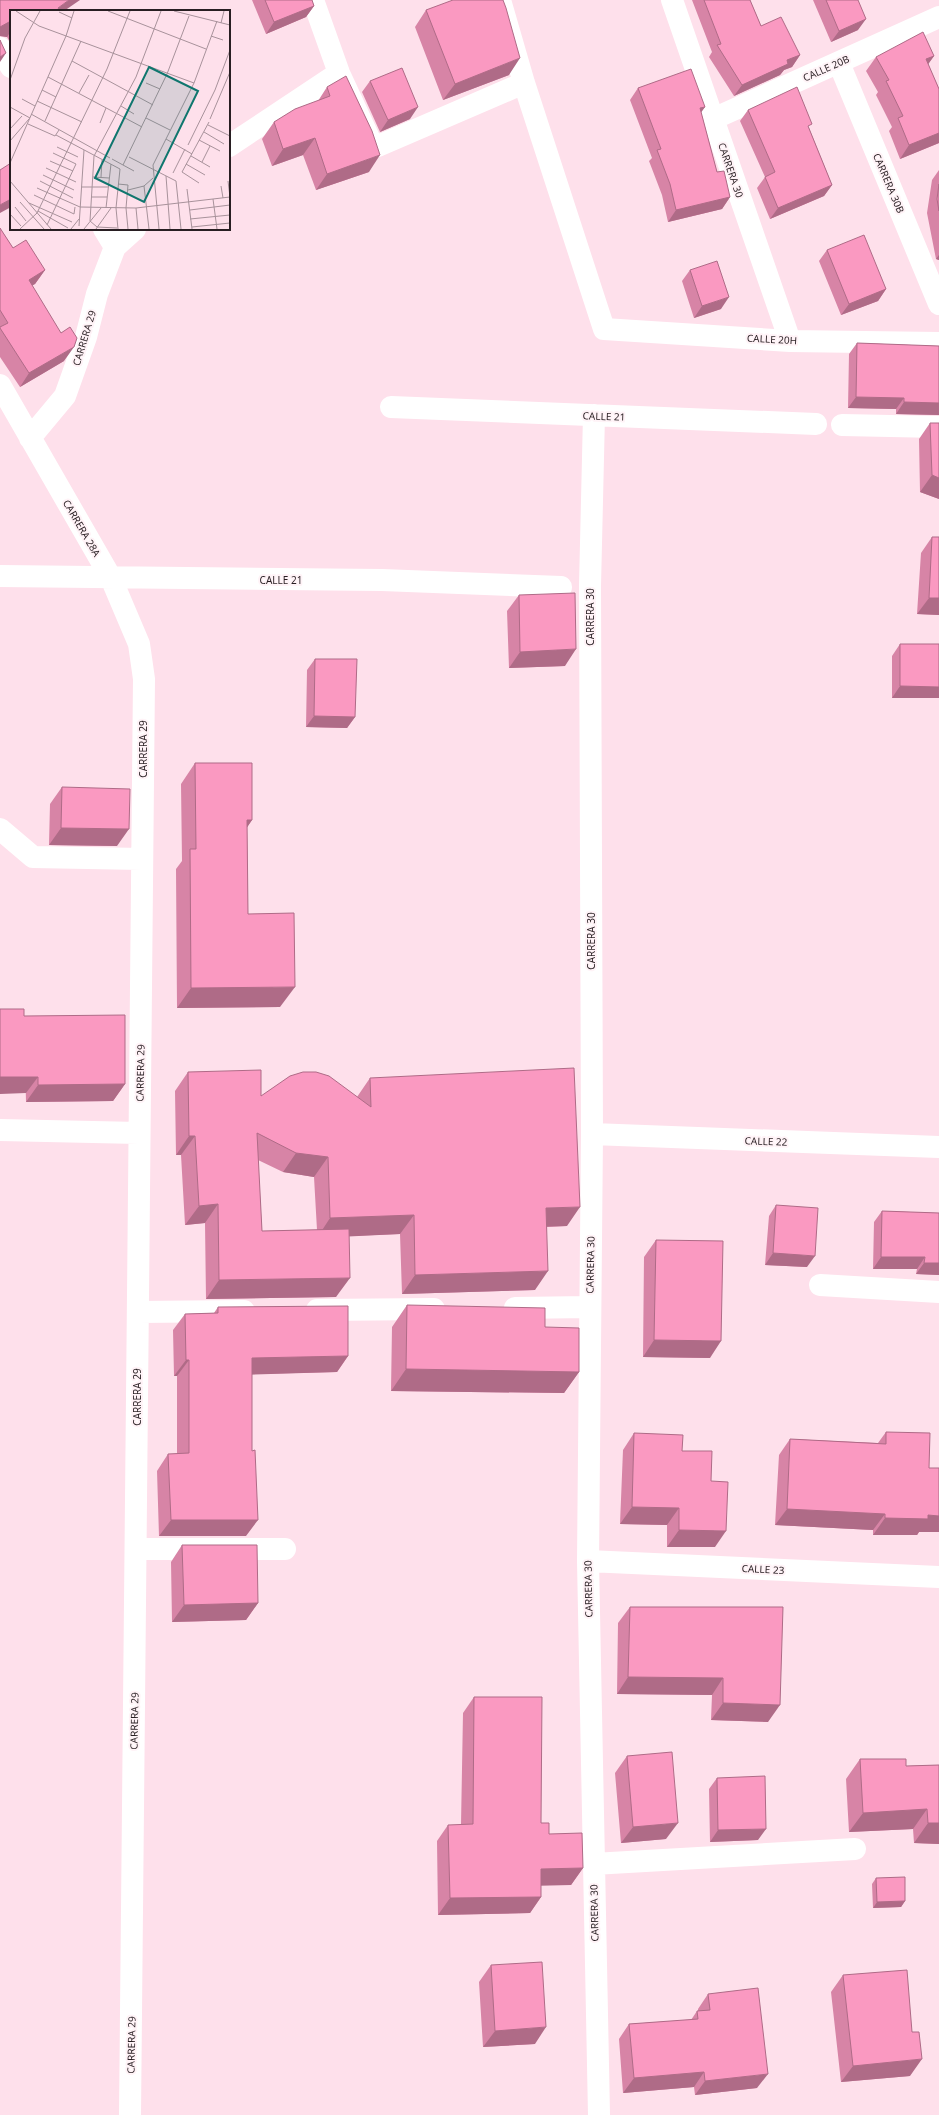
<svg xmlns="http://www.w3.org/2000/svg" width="939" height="2115" viewBox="0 0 939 2115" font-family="'Noto Sans',sans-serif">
  <rect width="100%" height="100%" fill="#fee0eb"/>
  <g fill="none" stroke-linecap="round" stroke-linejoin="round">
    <path stroke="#fff" stroke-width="22" d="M313,0l26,73 31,67 8,6 146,-63
      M500,0l24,83 80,246 186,12 149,2
      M672,0l118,341
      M0,48l11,19
      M839,63l100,241
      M713,119l226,-102
      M229,146l110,-73
      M104,229l11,18
      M0,385l111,193 28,66 5,35 -14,1436
      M391,407l425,17
      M594,415l-4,171 2,548 -4,427 11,554
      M842,425l97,2
      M30,438l35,-42 21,-59 11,-43 18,-47 20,-18
      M0,576l382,4 179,7
      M0,829l33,28 109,2
      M0,1130l139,3
      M592,1134l347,13
      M820,1285l119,7
      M515,1308l74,-1
      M317,1310l117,-1
      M138,1312l106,-1
      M136,1549h149
      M588,1561l351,16
      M593,1864l262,-15"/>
  </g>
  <path fill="#d784a6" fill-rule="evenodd" d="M0,0l11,11v33l-4,-7 -7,-1z
    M252,0h60l2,6 -8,11 -40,17z
    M692,0h58l11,26 39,29 -8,12 -8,3 -4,5 -46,21 -25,-39 3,-5z
    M813,0h45v30l-27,12z
    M426,10l83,65 -66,25 -28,-73z
    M934,56l-6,8 11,25v54l-39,16 -11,-28 3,-4 -16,-32 2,-3 -12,-21 10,-14z
    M370,81l40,38 -30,13 -18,-40z
    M327,87l42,85 -53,18 -13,-35 -31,11 -10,-27 12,-17 44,-21z
    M638,88l67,19 -4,5 16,60 13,25 -8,12 -54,13 -6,-27 -13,-34 3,-3 -22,-58z
    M748,110l61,18 23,57 -8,11 -54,23 -13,-31 8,-11 -25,-56z
    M939,170v90l-3,-1 -9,-46 5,-33z
    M0,228l13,20 32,22 -10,14 -3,1 32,76 -44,26 -20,-30z
    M827,250l59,39 -8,12 -37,14 -22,-54z
    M690,270l31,39 -27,9 -12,-37z
    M857,343l82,3v69l-43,-1v-5l-48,-1 1,-54z
    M930,423h9v76l-19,-7 -1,-53z
    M932,537h7v78l-22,-1 4,-61z
    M519,595l46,71 -56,2 -2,-57z
    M900,644h39v54h-47v-42z
    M315,659l40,58 -8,11 -41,-1 1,-57z
    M195,763l57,57 -5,7 1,87 32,93 -103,1 -1,-139 6,-8 -1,-77z
    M62,787l55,59 -68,-1 1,-41z
    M24,1016l101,68 -12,17 -87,1z
    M188,1072l73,24 96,1 13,-19 197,148 -20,1 -12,63 -133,4 -2,-60 -51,2 -13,61 -130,2 -1,-76 -20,2 -4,-70h-5l-1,-64zM258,1160l25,12 31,5 3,53 -55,1z
    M776,1205l31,62 -42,-2 4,-49z
    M882,1211l57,2v62l-23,-1 1,-5h-44l1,-47z
    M656,1240l54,118 -67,-1 1,-100z
    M407,1305l138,22 34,45 -15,21 -173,-2 1,-64z
    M218,1307l130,49 -11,16 -85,2 -6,162h-87l-2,-65 11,-17h9v-78h-3l-1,-46 12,-16 29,-1z
    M886,1432l43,36h10v64h-20l-2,3h-44v-5l-98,-5 4,-70 11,-16 88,4z
    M634,1433l48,18 29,30 4,66h-48v-22l-47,-1 3,-74z
    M182,1545l76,58 -12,17 -74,2 -1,-60z
    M630,1607h153l-15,115 -57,-2 1,-25 -95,-1 1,-71z
    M474,1697l67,126 8,11 34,34 -12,17h-30v12l-11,16 -92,2 -1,-74 11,-16h13l2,-112z
    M627,1756l39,83 -45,4 -6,-70z
    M860,1759l46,7 33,-1v79l-25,-1 -1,-14 -64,3 -3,-53z
    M717,1778l41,62 -48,2 -1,-53z
    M876,1878l29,23 -4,6 -28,1 -1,-24z
    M491,1965l44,79 -52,3 -4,-65z
    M843,1975l67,101 -69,6 -10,-90z
    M708,1994l49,94 -62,7 -1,-8 -71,6 -4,-54 10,-15 62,-4 6,-9h1v-2z"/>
  <path fill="#af6b87" d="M69,0h11l-16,11h-8l2,-3z
    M314,6l-8,11 -40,17 8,-12z
    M866,19l-8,11 -27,12 8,-11z
    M9,22h2v9l-4,6 -7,-1v-9z
    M6,53l-6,9v-5z
    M800,55l-8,12 -8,3 -4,5 -46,21 8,-11 45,-25z
    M934,56l-10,14 2,-11z
    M520,58l-11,17 -66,25 12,-16z
    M418,107l-8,12 -30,13 8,-12z
    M705,107l-8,11 3,-10z
    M939,133v10l-39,16 9,-14z
    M315,138l-12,17 -31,11 11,-17z
    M380,155l-11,17 -53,18 11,-16z
    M832,185l-8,11 -54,23 8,-11z
    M730,197l-8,12 -54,13 8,-12z
    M11,199v8l-11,6v-8z
    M939,255v5l-3,-1z
    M45,270l-10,14 -16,9 10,-13z
    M886,289l-8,12 -37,14 8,-11z
    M729,297l-8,12 -27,9 8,-12z
    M74,347l-10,14 -44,26 9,-14z
    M856,397l48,1 -8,11 -48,-1z
    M904,402l35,1v12l-43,-1z
    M932,475l7,3v21l-19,-7z
    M929,598h10v17l-22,-1z
    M576,649l-11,17 -56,2 11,-16z
    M900,686l39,1v11h-47z
    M314,716l41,1 -8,11 -41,-1z
    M247,820h5l-14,21z
    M61,828l68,1 -12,17 -68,-1z
    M295,987l-15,20 -103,1 14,-20z
    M0,1077h38l-12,16 -26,1z
    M125,1084l-12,17 -87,1 12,-17z
    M189,1136h6l-14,19h-5z
    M296,1153l32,4 -14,20 -31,-5z
    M218,1204l-13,19 -20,2 14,-19z
    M580,1207l-13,19 -34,1 13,-19z
    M414,1215l-14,19 -83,4 13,-20z
    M773,1253l42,3 -8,11 -42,-2z
    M881,1257h44l-8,12h-44z
    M924,1263h15v12l-23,-1z
    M548,1271l-13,19 -133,4 13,-19z
    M350,1278l-14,19 -130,2 13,-19z
    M654,1340l67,1 -11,17 -67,-1z
    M348,1356l-11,16 -96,3 11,-17z
    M186,1360h3l-12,16h-3z
    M406,1369l173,3 -15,21 -173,-2z
    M632,1507l47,1 -12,17 -47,-1z
    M787,1509l98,5 -12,16 -98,-5z
    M928,1515l11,1v16h-20l-2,3h-44l12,-17z
    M171,1520h87l-12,16h-87z
    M679,1530l47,1 -11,16h-48z
    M258,1603l-12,17 -74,2 12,-17z
    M628,1677l95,1 -11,17 -95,-1z
    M723,1703l57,2 -12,17 -57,-2z
    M927,1809l-14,20 -64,3 14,-19z
    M678,1823l-12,16 -45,4 12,-16z
    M928,1823h11v21l-25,-1z
    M766,1829l-8,11 -48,2 8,-12z
    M583,1868l-12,17 -42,1 12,-17z
    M541,1897l-11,16 -92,2 12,-17z
    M905,1901l-4,6 -28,1 4,-6z
    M546,2027l-11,17 -52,3 12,-16z
    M922,2059l-12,17 -69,6 12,-16z
    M704,2072l-10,15 -71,6 11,-15z
    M768,2074l-11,14 -62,7 10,-14z"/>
  <path fill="#fa99c1" stroke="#af6b87" d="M0,0h69l-11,8 2,3h-49v11h-2l-9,5z
    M265,0h47l2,6 -40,16z
    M453,0h50l3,8 14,50 -65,26 -29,-74z
    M704,0h46l11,26 20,-9 19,38 -13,5 1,4 -46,21 -25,-40 4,-1z
    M826,0h32l8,19 -27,12z
    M923,32l11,24 -8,3 13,30v44l-30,12 -11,-27 5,-2 -17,-35 3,-1 -13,-23z
    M0,40l6,13 -6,4z
    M402,68l16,39 -30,13 -18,-39z
    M691,69l14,38 -5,1 17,64 7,-1 6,26 -54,13 -6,-26 -13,-34 4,-1 -23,-61z
    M346,76l26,55 8,24 -53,19 -12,-36 -32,11 -9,-27 21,-13 35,-13 -3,-9z
    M797,87l15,37 -4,2 24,59 -54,23 -13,-31 10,-5 -27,-62z
    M11,163v36l-11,6v-35z
    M939,184v27l-2,-12z
    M0,228l13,20 13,-8 19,30 -16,10 32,53 9,-6 7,11 -3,9 -45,26 -29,-45v-1l8,-4 -8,-13z
    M864,235l22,54 -37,15 -22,-54z
    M717,261l12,36 -27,9 -12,-36z
    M857,343l82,3v57l-35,-1v-4l-48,-1z
    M930,423h9v55l-7,-3z
    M932,537h7v61h-10z
    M575,593l1,56 -56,3 -1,-57z
    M900,644h39v43l-39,-1z
    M315,659h42l-2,58 -41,-1z
    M195,763h57v57h-5l1,94 46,-1 1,74 -104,1 -1,-139h6z
    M62,787l68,2 -1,40 -68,-1z
    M0,1009h24v7l101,-1v69l-87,1v-8h-38z
    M574,1068l6,139 -34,1 2,63 -133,4 -1,-60 -84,3 -2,-61 -32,-4 -39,-20 5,98 87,-2 1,49 -131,2 -1,-76 -19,2 -4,-70h-6l-1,-64 73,-2v26l29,-20 13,-4h13l13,4 42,31 -1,-29z
    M776,1205l42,3 -3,48 -42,-3z
    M882,1211l57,2v50h-15l1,-6h-44z
    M656,1240l67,1 -2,100 -67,-1z
    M407,1305l138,3v19l34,1v44l-173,-3z
    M348,1306v50l-96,2v93l3,-1 3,70h-87l-3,-66 21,-1v-93h-3l-1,-46 33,-1v-6z
    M886,1432l44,1 -1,35h10v48l-11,-1v4l-43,-1v-4l-98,-5 3,-70 96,5z
    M634,1433l49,2 -1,16h30l-1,30 17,1 -2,49 -47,-1v-22l-47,-1z
    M182,1545h75l1,58 -74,2z
    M630,1607h153l-3,98 -57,-2v-25l-95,-1z
    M474,1697h68l-1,126h8v11l33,-1 1,35 -42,1v28l-91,1 -2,-73 25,-1z
    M672,1752l6,71 -45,4 -6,-71z
    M860,1759h46v7l33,-1v58h-11l-1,-14 -64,4z
    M765,1776l1,53 -48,1 -1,-52z
    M905,1877v24l-28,1 -1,-24z
    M542,1962l4,65 -51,4 -4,-66z
    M907,1970l5,62h7l3,27 -69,7 -10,-91z
    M758,1988l10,86 -63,7 -1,-9 -70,6 -5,-54 69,-5 -1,-8 13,-1 -2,-16z"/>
  <g text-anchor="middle" stroke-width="4" stroke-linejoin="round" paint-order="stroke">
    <g font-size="10" fill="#281e22" stroke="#fff3f7">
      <text transform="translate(826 68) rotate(-24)" y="4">CALLE 20B</text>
      <text transform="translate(731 170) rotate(71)" y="4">CARRERA 30</text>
      <text transform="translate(889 183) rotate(67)" y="4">CARRERA 30B</text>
      <text transform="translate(84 338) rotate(-73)" y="4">CARRERA 29</text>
      <text transform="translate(772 339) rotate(3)" y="4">CALLE 20H</text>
      <text transform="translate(604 416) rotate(2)" y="4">CALLE 21</text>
      <text transform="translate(82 528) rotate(60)" y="4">CARRERA 28A</text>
      <text x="281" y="584">CALLE 21</text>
      <text transform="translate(590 617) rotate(-90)" y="4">CARRERA 30</text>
      <text transform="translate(143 749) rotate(-90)" y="4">CARRERA 29</text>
      <text transform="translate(591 941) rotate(-90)" y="4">CARRERA 30</text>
      <text transform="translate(140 1073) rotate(-89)" y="4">CARRERA 29</text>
      <text transform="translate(766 1141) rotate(2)" y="4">CALLE 22</text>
      <text transform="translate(590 1265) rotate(-89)" y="4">CARRERA 30</text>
      <text transform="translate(137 1397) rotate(-90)" y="4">CARRERA 29</text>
      <text transform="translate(763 1569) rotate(3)" y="4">CALLE 23</text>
      <text transform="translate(588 1589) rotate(-91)" y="4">CARRERA 30</text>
      <text transform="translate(134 1721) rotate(-89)" y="4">CARRERA 29</text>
      <text transform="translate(594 1913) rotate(-91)" y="4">CARRERA 30</text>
      <text transform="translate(131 2045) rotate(-89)" y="4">CARRERA 29</text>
    </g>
  </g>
  <g transform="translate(10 10)">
    <rect width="220" height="220" fill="#fee0eb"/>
    <path fill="none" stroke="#a8929b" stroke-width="1" d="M6,1l23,15 155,57M98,1l98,38M164,1l56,14M49,2l13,6M211,13l3,-12M201,26l12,4M62,51l81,44M38,67l94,50M0,70l15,-42 15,-27M136,73l14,6M32,80l14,7M69,83l10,-18M12,89l13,7M27,91l45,21M111,96l13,8M0,97l20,11M21,104l79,44M136,108l24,12M200,109l20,-47M35,111l36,-80M90,113l6,-15M18,114l27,12 4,-6M198,115l22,11M0,119l12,-13M194,122l20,12M46,125l64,34 -4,39 2,21M156,129l26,15M189,130l21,11M0,131l19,-22M178,135l27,-55 15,-40M47,137l21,10M181,146l19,11M119,147l47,24 5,48M102,149l22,12M40,151l23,10M192,152l8,-16M0,153l56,-127 8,-25M176,154l19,11M113,155l44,-91 22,-58M36,158l30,14M163,163l12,-24M33,165l31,15M156,166l4,53M83,167l16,1M91,167l1,-17M0,171l41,48M30,171l33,17M218,171l2,16M189,173l-17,-11 27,-50M108,174l10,1 -2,23 2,21M211,176l2,12M71,177h27M27,178l43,19 56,1 94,-11M177,179l5,40M118,180l16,-4M24,185l40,19 1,-7M81,187h16M203,189l4,30M10,192l24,27M19,193l43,19M5,197l11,14M96,198l5,-44M126,198l2,21M180,200l40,-5M28,201l30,17M0,204l11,12M180,209l40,-4M37,215l29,-61 -23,-11M69,216l5,-76M182,217l38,-4M107,218l-20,-1 -7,-6 4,-65 42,-79 25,-66M10,219l17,-16 70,-144 23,-58M61,219l8,-10M74,219l17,-21M86,219l15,-21M139,219l-5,-43 9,-8M149,219l-6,-64 41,-82 23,-62"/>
    <path fill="#0f766e" fill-opacity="0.15" stroke="#0f766e" stroke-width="2" d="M139,57l49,24 -54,111 -49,-24z"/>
    <rect width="220" height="220" fill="none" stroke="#281e22" stroke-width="2"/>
  </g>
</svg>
